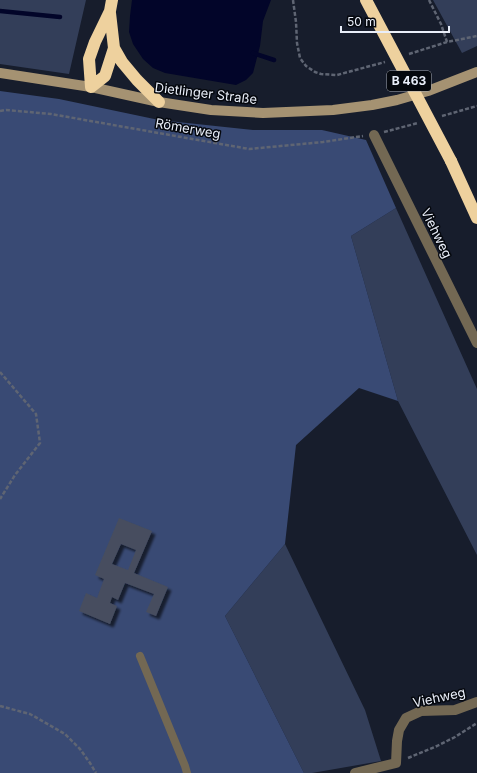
<svg xmlns="http://www.w3.org/2000/svg" width="477" height="773" viewBox="0 0 477 773" font-family="Inter,sans-serif">
  <defs>
    <filter id="shadow"><feDropShadow dx="3.5" dy="3.5" stdDeviation="1" flood-color="#0009"/></filter>
  </defs>
  <rect width="100%" height="100%" fill="#171d2c"/>
  <path fill="#333e59" d="M0,0h86l-17,74 -69,-10z
    M433,0h44v46l-15,7z
    M396,208l81,181v166l-79,-154 -47,-165z
    M285,544l80,166 16,51 -69,12h-8l-79,-157z"/>
  <path fill="#394a74" d="M0,91l59,8 100,21 94,10h69l44,10 30,68 -45,28 47,165 -39,-13 -63,57 -11,99 -60,72 79,157h-304z"/>
  <path fill="#020529" d="M132,0h139l-8,21 -3,25 -7,27 -7,7 -10,5 -71,-12 -12,-5 -10,-9 -10,-15 -4,-12 1,-16z"/>
  <g fill="none" stroke-linecap="round" stroke-linejoin="round">
    <path stroke="#020529" stroke-width="4.5" d="M0,11l60,6
      M253,53l21,7"/>
  </g>
  <path fill="#464d5f" fill-rule="evenodd" filter="url(#shadow)" d="M119,518l33,13 -18,42 34,14 -12,29 -10,-4 8,-18 -29,-11 -7,17 -6,-3 -2,6 7,3 -7,18 -31,-13 7,-18 11,5 7,-19 -9,-4zM121,544l15,6 -8,20 -16,-6z"/>
  <g fill="none" stroke-linecap="round" stroke-linejoin="round">
    <path stroke="#5f6573" stroke-width="2.5" stroke-dasharray="4 2" stroke-linecap="butt" d="M293,0l3,22 1,21 3,15 6,8 9,6 6,2 16,1 48,-13
      M429,0l12,24 6,18
      M409,54l38,-12 30,-6
      M0,111l6,-1 45,4 198,35 74,-7 40,-6
      M442,116l35,-10
      M384,132l34,-9
      M0,372l36,42 4,29 -25,32 -15,24
      M0,706l30,8 35,20 15,15 10,14 6,10
      M408,758l29,-12 18,-9 22,-14"/>
    <path stroke="#736853" stroke-width="8" d="M140,656l45,110 2,7"/>
    <path stroke="#736853" stroke-width="10" d="M374,135l103,208
      M355,773l41,-10 1,-22 2,-11 7,-12 15,-7 34,-1 22,-8"/>
    <path stroke="#a59272" stroke-width="10" d="M0,73l91,14 68,15 52,8 52,3 70,-3 39,-5 25,-5 31,-9 49,-19"/>
    <path stroke="#eed19e" stroke-width="12" d="M114,48l8,14 15,18 22,22
      M91,87l-2,-28 6,-17 15,-31 2,-11
      M91,87l14,-11 9,-28 -4,-35
      M451,161l26,57"/>
    <path stroke="#eed19e" stroke-width="12" d="M366,0l85,161"/>
  </g>
  <g text-anchor="middle" stroke-width="3" stroke-linejoin="round" paint-order="stroke">
    <rect fill="#05080e" stroke="#a5a9b2" stroke-width="1" x="387" y="71" width="44" height="20" rx="3"/>
    <g font-size="12" font-weight="bold" fill="#e9eef9">
      <text x="409" y="85">B 463</text>
    </g>
    <g font-size="13" fill="#e9eef9" stroke="#05080e">
      <text transform="translate(206 93) rotate(7)" y="5">Dietlinger Straße</text>
      <text transform="translate(188 128) rotate(10)" y="5">Römerweg</text>
      <text transform="translate(437 233) rotate(64)" y="5">Viehweg</text>
      <text transform="translate(439 697) rotate(-12)" y="5">Viehweg</text>
    </g>
  </g>
  <path d="M341 26v6h108v-6" fill="none" stroke="#e9eef9" stroke-width="2"/>
  <text x="347" y="26" font-size="12" fill="#e9eef9" stroke="#05080e" stroke-width="3" paint-order="stroke">50 m</text>
</svg>
